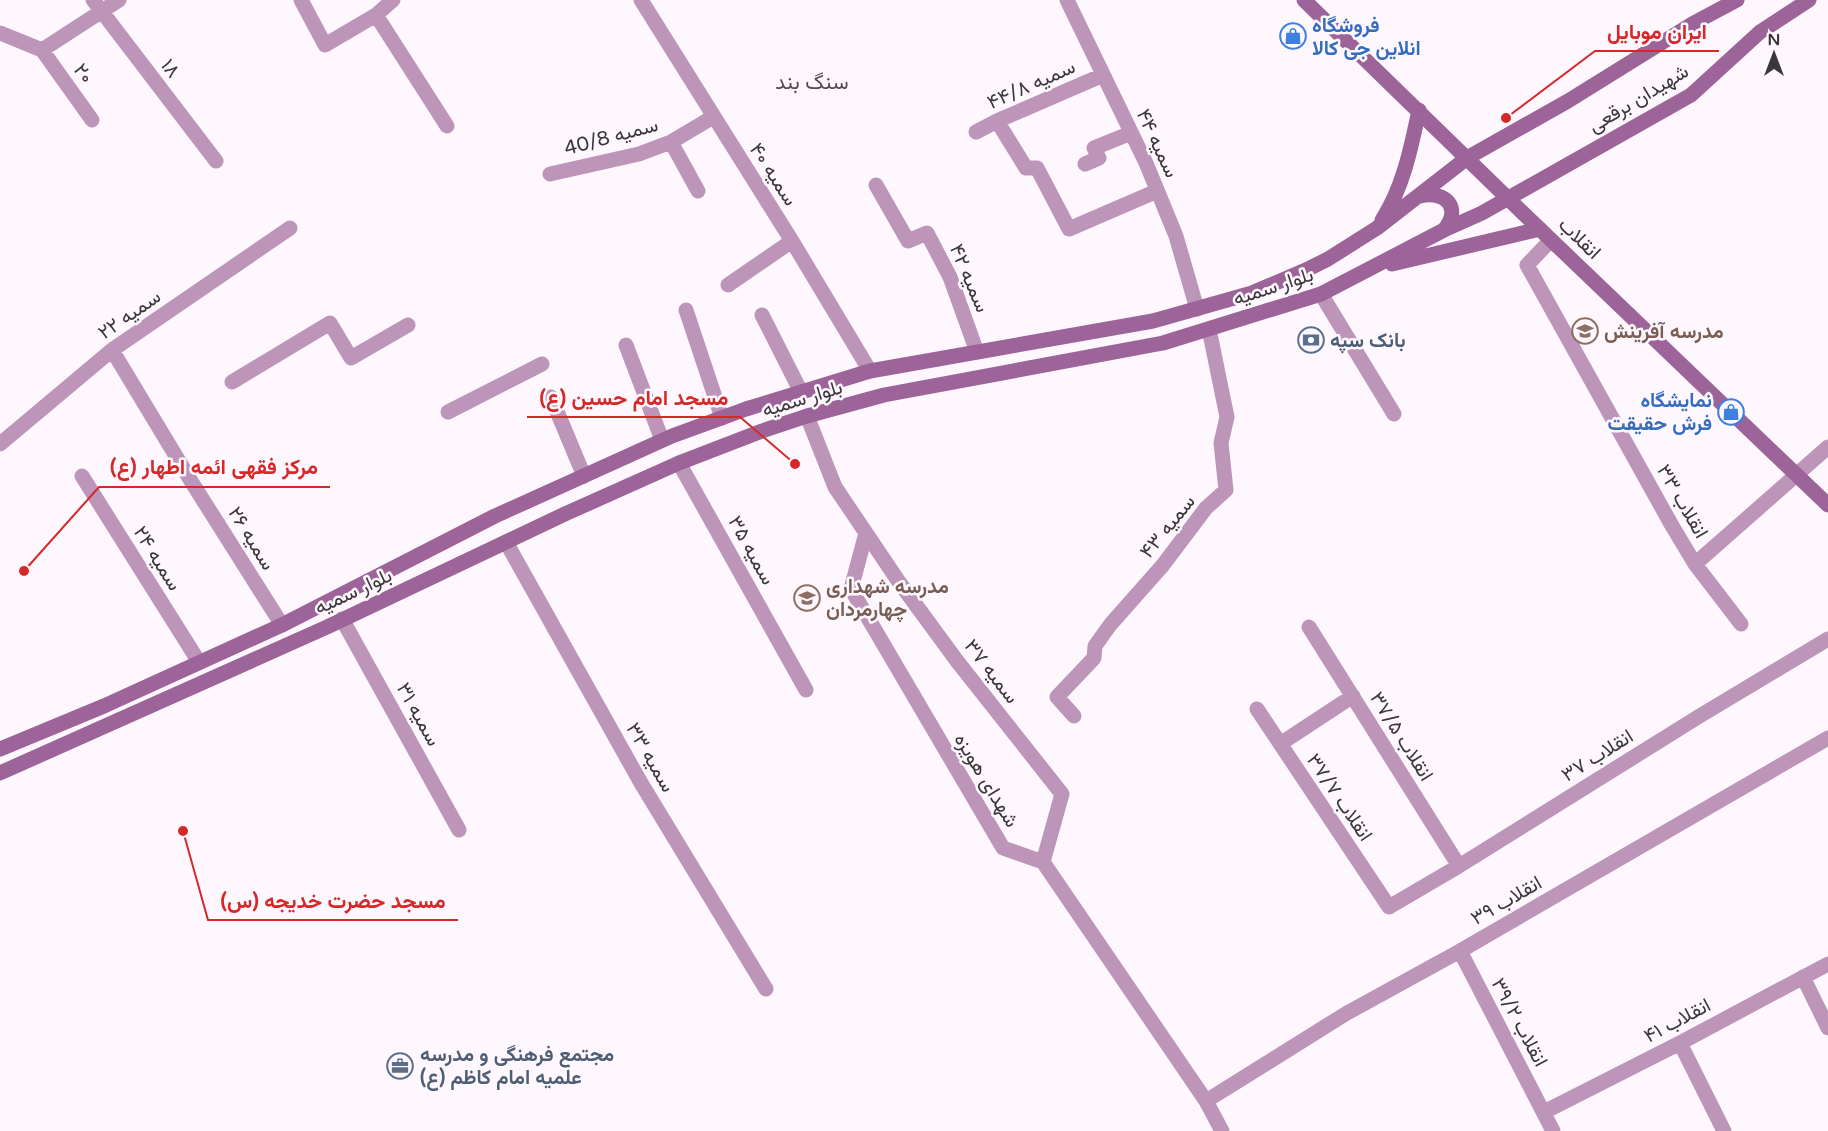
<svg xmlns="http://www.w3.org/2000/svg" width="1828" height="1131" viewBox="0 0 1828 1131" font-family="'Varela Round',Vazirmatn,sans-serif">
  <rect width="100%" height="100%" fill="#fef8fe"/>
  <g fill="none" stroke-linecap="round" stroke-linejoin="round">
    <path stroke="#bd95b9" stroke-width="15" d="M93,0l123,161
      M301,0l24,45 51,-30 71,111
      M641,0l151,241 78,130
      M1067,0l79,163 30,73 21,73
      M376,15l17,-15
      M0,33l42,17 77,-50
      M42,50l50,70
      M997,121l29,47h11l32,61 88,-38
      M976,132l21,-11 106,-46
      M671,142l27,49
      M1085,164l14,-6 -5,-10 37,-15
      M550,174l89,-20 32,-12 42,-25
      M876,185l32,56 19,-8 23,44 27,75
      M1551,240l-24,25 144,259 24,40 46,60
      M728,285l64,-44
      M1321,294l73,120
      M686,310l36,108
      M762,315l39,77
      M626,345l36,95
      M112,350l79,131 91,144
      M232,382l98,-59 21,35 57,-33
      M551,397l33,79
      M448,412l94,-48
      M807,416l28,71 31,46 33,49 58,79 105,133 -19,68
      M0,444l112,-94 178,-122
      M679,463l127,227
      M82,476l117,186
      M866,533l-15,56 152,259 40,14 163,239 16,30
      M506,542l135,241 125,206
      M1695,564l133,-117
      M342,619l117,211
      M1309,627l150,239
      M1257,709l132,198 70,-41 239,-149 130,-78
      M1074,716l-17,-19 37,-39 1,-12 15,-21 53,-60 43,-57 20,-18 -5,-47 6,-26 -18,-88
      M1280,744l73,-48
      M1460,951l93,180
      M1803,977l25,51
      M1680,1043l44,88
      M1206,1101l141,-88 113,-62 368,-213
      M1544,1112l136,-69 148,-79"/>
    <path stroke="#9c6498" stroke-width="15" d="M1304,0l221,215 303,290
      M1420,196c26,-6 42,12 24,34
      M1382,220c21,-32 29,-72 37,-110
      M1392,264l148,-35
      M0,749l104,-43 178,-81 213,-109 177,-80 74,-27 124,-38 283,-50 99,-28 54,-23 22,-11 49,-31 90,-70 101,-57 124,-77 45,-24
      M0,773l327,-146 240,-114 112,-50 83,-32 45,-15 77,-21 279,-52 158,-49 123,-64 38,-17 209,-118 69,-63 49,-32"/>
  </g>
  <defs>
    <g id="shop-ring" transform="scale(1.35)"><circle r="9.5" fill="#fef8fe" stroke="#3f7fe0" stroke-width="1.5"/><path d="M-5-2.5h2.3a2.7 3.5 0 0 1 5.4 0H5L5.5 6h-11ZM-1.5-2.5h3a1.5 2.3 0 0 0-3 0Z" fill="#3f7fe0"/></g>
    <g id="school-ring" transform="scale(1.35)"><circle r="9.5" fill="#fef8fe" stroke="#8d6e63" stroke-width="1.5"/><path d="M0-5L7-2L0 1L-7-2ZM-4 1L0 2.5L4 1V4Q0 6-4 4Z" fill="#8d6e63"/></g>
    <g id="bank-ring" transform="scale(1.35)"><circle r="9.5" fill="#fef8fe" stroke="#5c6f8a" stroke-width="1.5"/><path d="M-6-4H6V4H-6ZM0-2.3a2.3 2.3 0 1 0 0 4.6a2.3 2.3 0 1 0 0-4.6Z" fill="#5c6f8a"/></g>
    <g id="office-ring" transform="scale(1.35)"><circle r="9.5" fill="#fef8fe" stroke="#5c6f8a" stroke-width="1.5"/><path d="M-6-3h4V-5.5h4V-3h4V5H-6ZM-1-4.5V-3h2v-1.5ZM-6 0V1H6V0Z" fill="#5c6f8a"/></g>
  </defs>
  <g fill-rule="evenodd">
    <use href="#shop-ring" x="1293" y="36"/>
    <use href="#school-ring" x="1585" y="331"/>
    <use href="#bank-ring" x="1311" y="340"/>
    <use href="#shop-ring" x="1731" y="412"/>
    <use href="#school-ring" x="807" y="598"/>
    <use href="#office-ring" x="400" y="1066"/>
  </g>
  <g text-anchor="middle" stroke-width="5" stroke-linejoin="round" paint-order="stroke">
    <g font-size="20" font-weight="bold" fill="#366cbe" stroke="#fef8fe" text-anchor="start">
      <text x="1312" y="32">فروشگاه<tspan x="1312" dy="23">انلاین جی کالا</tspan></text>
      <text x="1712" y="407" text-anchor="end">نمایشگاه<tspan x="1712" dy="23">فرش حقیقت</tspan></text>
    </g>
    <g font-size="20" fill="#3a373a" stroke="#fef8fe">
      <text transform="translate(171 68) rotate(53)" y="7">۱۸</text>
      <text transform="translate(84 73) rotate(54)" y="7">۲۰</text>
      <text transform="translate(1031 84) rotate(-24)" y="7">سمیه ۴۴/۸</text>
      <text transform="translate(1638 98) rotate(-31)" y="7">شهیدان برقعی</text>
      <text transform="translate(611 136) rotate(-15)" y="7">سمیه 40/8</text>
      <text transform="translate(1158 143) rotate(65)" y="7">سمیه ۴۴</text>
      <text transform="translate(774 174) rotate(57)" y="7">سمیه ۴۰</text>
      <text transform="translate(1580 238) rotate(44)" y="7">انقلاب</text>
      <text transform="translate(970 278) rotate(67)" y="7">سمیه ۴۲</text>
      <text transform="translate(1273 286) rotate(-18)" y="7">بلوار سمیه</text>
      <text transform="translate(129 314) rotate(-35)" y="7">سمیه ۲۲</text>
      <text transform="translate(802 398) rotate(-17)" y="7">بلوار سمیه</text>
      <text transform="translate(1683 501) rotate(60)" y="7">انقلاب ۳۳</text>
      <text transform="translate(1167 526) rotate(-51)" y="7">سمیه ۴۳</text>
      <text transform="translate(252 538) rotate(58)" y="7">سمیه ۲۶</text>
      <text transform="translate(752 550) rotate(61)" y="7">سمیه ۳۵</text>
      <text transform="translate(158 558) rotate(58)" y="7">سمیه ۲۴</text>
      <text transform="translate(353 591) rotate(-25)" y="7">بلوار سمیه</text>
      <text transform="translate(992 671) rotate(52)" y="7">سمیه ۳۷</text>
      <text transform="translate(419 714) rotate(61)" y="7">سمیه ۳۱</text>
      <text transform="translate(1402 736) rotate(58)" y="7">انقلاب ۳۷/۵</text>
      <text transform="translate(1597 755) rotate(-32)" y="7">انقلاب ۳۷</text>
      <text transform="translate(651 757) rotate(60)" y="7">سمیه ۳۳</text>
      <text transform="translate(987 780) rotate(59)" y="7">شهدای هویزه</text>
      <text transform="translate(1340 797) rotate(56)" y="7">انقلاب ۳۷/۷</text>
      <text transform="translate(1506 900) rotate(-30)" y="7">انقلاب ۳۹</text>
      <text transform="translate(1677 1020) rotate(-28)" y="7">انقلاب ۴۱</text>
      <text transform="translate(1520 1022) rotate(62)" y="7">انقلاب ۳۹/۲</text>
    </g>
    <g font-size="20" font-weight="bold" fill="#785e54" stroke="#fef8fe" text-anchor="start">
      <text x="1604" y="338">مدرسه آفرینش</text>
      <text x="826" y="593">مدرسه شهداری<tspan x="826" dy="23">چهارمردان</tspan></text>
    </g>
    <g font-size="20" font-weight="bold" fill="#4e5e75" stroke="#fef8fe" text-anchor="start">
      <text x="1330" y="347">بانک سپه</text>
      <text x="420" y="1061">مجتمع فرهنگی و مدرسه<tspan x="420" dy="23">علمیه امام کاظم (ع)</tspan></text>
    </g>
    <g font-size="21" fill="#504b50" stroke="#fef8fe">
      <text x="812" y="89">سنگ بند</text>
    </g>
  </g>
  <path fill="none" stroke="#d62828" stroke-width="2" d="M1506 118L1595 51H1719M795 464L740 417H527M24 571L99 487H330M183 831L208 920H458"/>
  <g fill="#d62828" stroke="#fef8fe" stroke-width="2">
    <circle cx="1506" cy="118" r="6"/>
    <circle cx="795" cy="464" r="6"/>
    <circle cx="24" cy="571" r="6"/>
    <circle cx="183" cy="831" r="6"/>
  </g>
  <g font-size="21" text-anchor="middle" font-weight="bold" fill="#d62828" stroke="#fef8fe" stroke-width="5" stroke-linejoin="round" paint-order="stroke">
    <text x="1657" y="39">ایران موبایل</text>
    <text x="634" y="405">مسجد امام حسین (ع)</text>
    <text x="214" y="474">مرکز فقهی ائمه اطهار (ع)</text>
    <text x="333" y="908">مسجد حضرت خدیجه (س)</text>
  </g>
  <g transform="translate(1774 54)" stroke="#fef8fe" stroke-width="4.5" paint-order="stroke">
  <path d="M0-4.5L10 22L0 15L-10 22Z" fill="#3a373a"/>
  <text y="-9" font-size="16" font-weight="bold" text-anchor="middle" fill="#3a373a">N</text>
  </g>
</svg>
